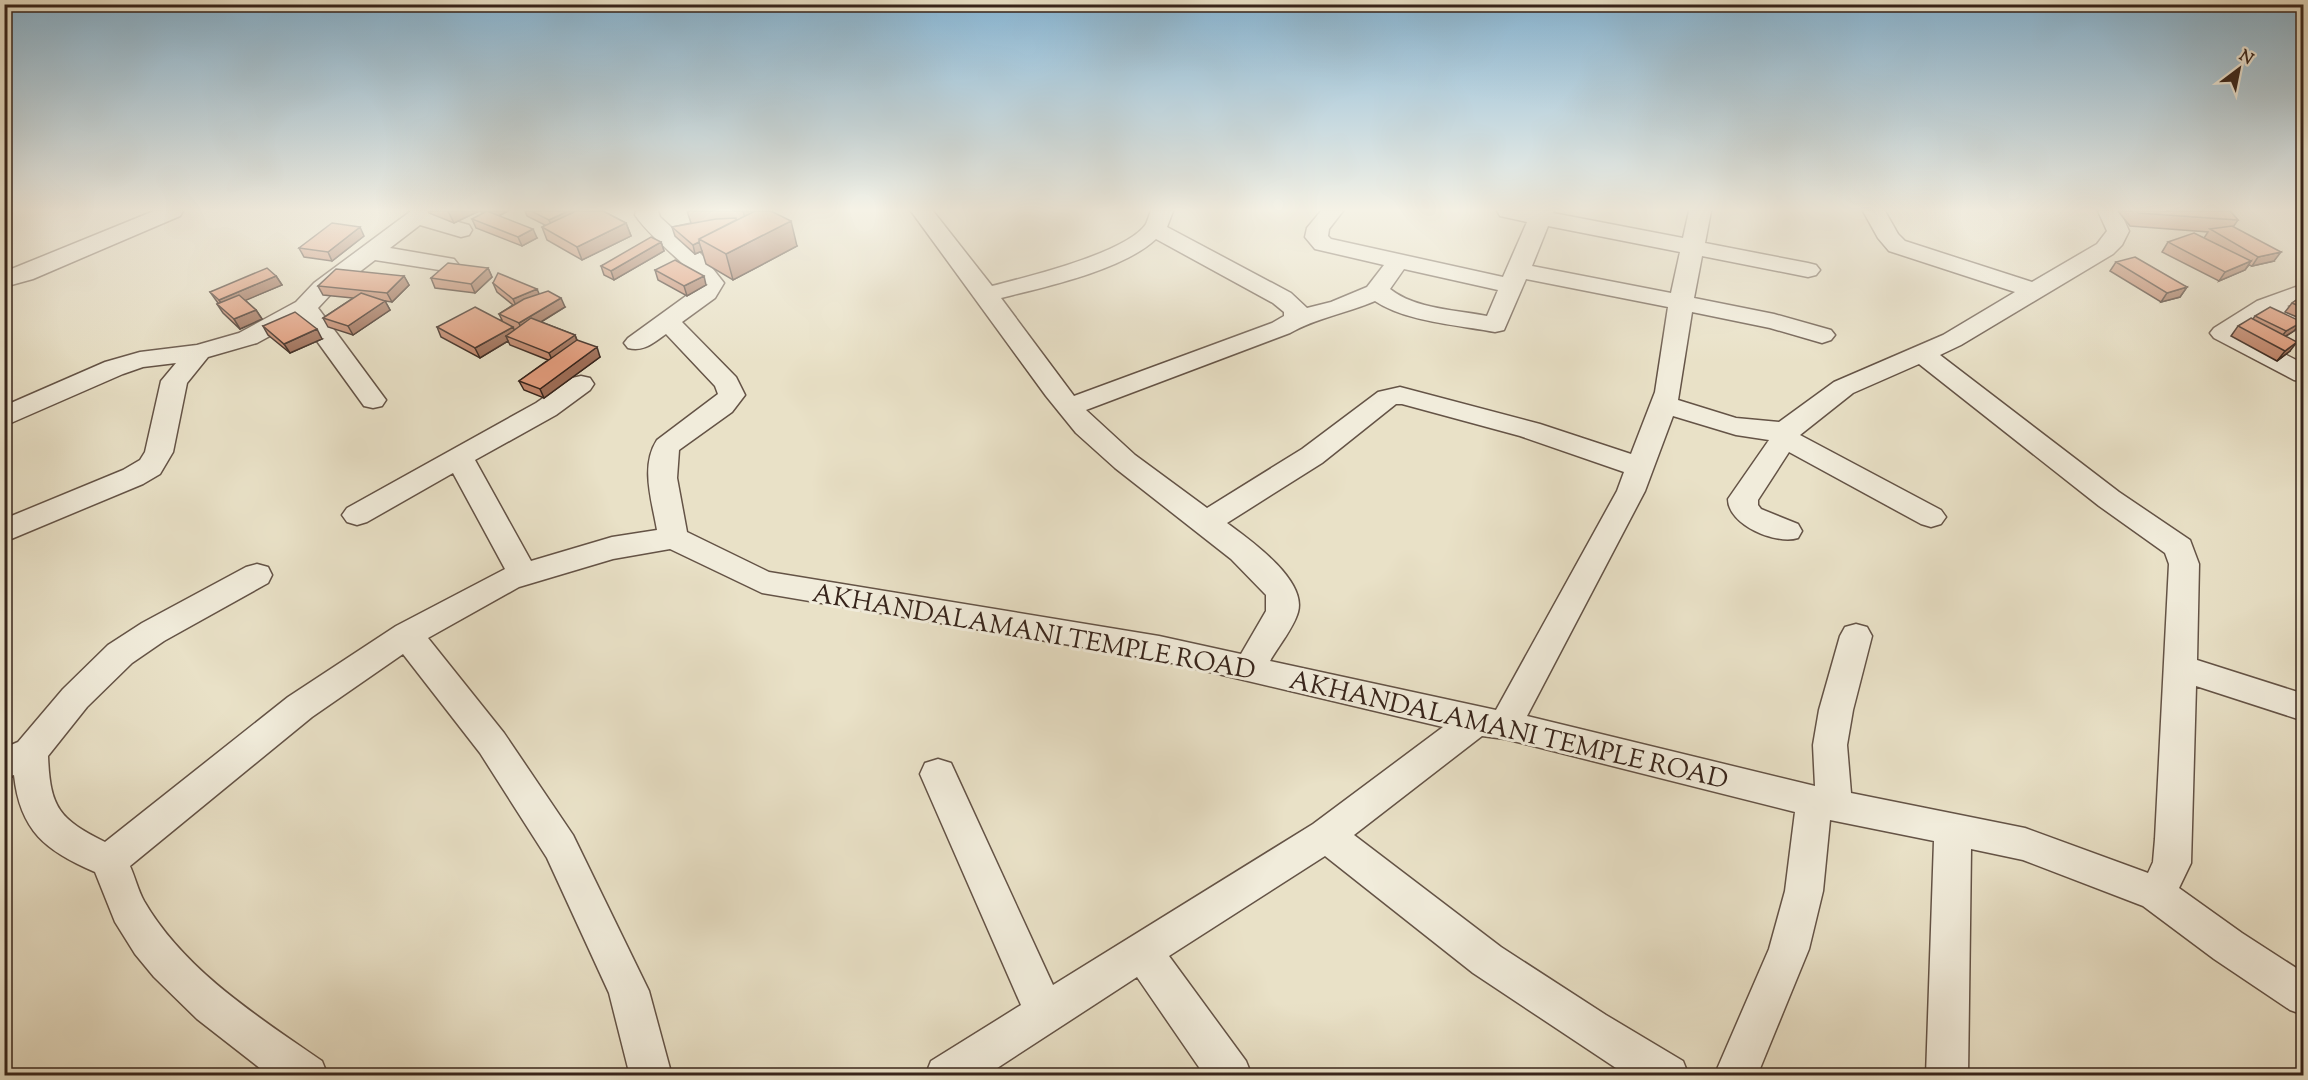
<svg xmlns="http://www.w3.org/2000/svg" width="2308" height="1080" viewBox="0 0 2308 1080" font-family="'Sorts Mill Goudy',serif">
  <rect width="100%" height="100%" fill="#e9e1c7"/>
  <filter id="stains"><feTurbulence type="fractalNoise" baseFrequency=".00333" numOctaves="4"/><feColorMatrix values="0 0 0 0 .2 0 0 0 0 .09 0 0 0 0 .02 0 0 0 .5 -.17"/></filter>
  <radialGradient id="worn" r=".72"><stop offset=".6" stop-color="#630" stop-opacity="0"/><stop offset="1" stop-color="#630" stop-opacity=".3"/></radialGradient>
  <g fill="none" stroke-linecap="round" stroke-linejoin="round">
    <g stroke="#645346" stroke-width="3">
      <path id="minor" d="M154,211h29l-3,5 -147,63 -29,8v-15z
        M411,211h25l-3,4 36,10 3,5 -3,5 -8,2 -41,-12 -30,23 64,11 4,5 -4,5 -8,2 -71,-11 -43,33 -14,15 68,92 -4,6 -9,2 -9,-2 -63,-87 -44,24 -49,14 -21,26 -14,69 -13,22 -17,10 -139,58v-23l119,-49 17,-10 5,-8 16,-71 15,-18 -33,4 -20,7 -119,52v-20l101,-44 35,-10 57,-7 42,-12 57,-31 18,-19z
        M636,211h22l2,6 42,38 22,28 -9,15 -33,24 54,55 9,18 -13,17 -53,38 -2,28 10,54 82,40 390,64 82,18 25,-43v-16l-35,-36 -116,-91 -39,-35 -30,-37 -135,-185h22l59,75c34,-9 135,-33 154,-62 2,-4 3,-9 5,-13h22l-6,16 124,66 16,15 24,-6 36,-15 17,-22 -69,-16 -10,-12 2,-9 14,-17h22l-14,18 -1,7 3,3 172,38 24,-55 -27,-6 -3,-5h57l-1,2 130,25 6,-27h22l-6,32 103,20 8,2 4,5 -4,5 -8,2 -106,-21 -8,42 80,16 57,16 4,5 -4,5 -9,3 -52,-15 -78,-16 -14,88 58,18 43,4 55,-40 109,-47 72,-43 -126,-41 -11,-13 -15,-27h22l13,23 7,7 127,41 65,-38 10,-13 -9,-20h22l9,20 -7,14 -9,9 -152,91 -21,10 179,137 71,48 9,24 -2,96 107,34v27l-108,-35 -5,177 -12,25 63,45 62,40v42l-14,-5 -76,-51 -71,-53 -120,-46 -52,-11 -3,227h-42l8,-235 -104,-21 -7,71 -14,58 -52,127h-43l55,-127 16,-58 10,-79 -290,-73 -23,-3 -128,99 147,112 105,68 77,46 6,15h-61l-155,-103 -148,-117 -156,100 77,105 6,15h-47l-68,-99 -152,99h-60l6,-15 90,-56 -101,-231 5,-11 13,-4 13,4 102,222 260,-161 130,-97 -284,-67 -397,-67 -92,-44 -57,10 -94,28 -91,51 76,95 69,102 76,156 23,85h-42l-21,-83 -62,-135 -67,-105 -77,-99 -91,63 -182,149c5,11 8,24 14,35 40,69 114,116 178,160l6,15h-58l-73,-57 -43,-42 -19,-23 -20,-32 -20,-50c-49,-21 -75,-41 -81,-97l-10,3v-30l14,-6 45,-53 45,-44 34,-22 104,-56 11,-3 11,3 4,8 -4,8 -104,58 -32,22 -45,44 -39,49c2,52 11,63 57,86l183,-145 108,-71 109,-57 -52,-96 -86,49 -10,3 -10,-3 -5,-7 5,-7 189,-105 36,-25 9,-2 9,2 4,6 -4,6 -34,25 -81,45 56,101 81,-24 45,-7c-5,-29 -17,-64 0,-90l61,-46 -3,-8 -49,-52c-13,9 -22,18 -38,14l-4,-5 4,-5 69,-50 3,-5c-19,-25 -47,-42 -65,-68zM1548,226l132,26 -9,41 -139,-27zM1156,239l117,64 11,9v4l-12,7 -198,73 -73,-98c44,-11 122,-28 155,-59zM1404,269l94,21 -11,26c-31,-6 -72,-7 -97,-27zM1526,279l142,28 -13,85 -24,62 -91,-30 -140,-37 -22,5 -76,57 -95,59 -72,-53 -49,-45 204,-77c26,-15 57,-20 85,-32 31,21 84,24 120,31l9,-2zM1919,364l180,142 66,47 4,11 -14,275 -2,23 -5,11 -123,-45 -174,-35 -4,-48 6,-35 19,-74 -5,-9 -11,-3 -11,3 -5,9 -21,74 -6,35 2,41 -288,-70 118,-225 28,-75 63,19 33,5 -41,59c0,26 48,46 70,39l4,-7 -4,-7 -37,-15 -3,-4v-5l31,-48 132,72 10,3 10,-3 5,-7 -5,-7 -141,-75 53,-42zM1396,404h6l118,32 104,36 -7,19 -121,219 -226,-49c8,-14 24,-34 28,-49 9,-32 -48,-72 -71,-89l95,-60z
        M2304,284v16l-17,6 17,7v16l-36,-13 -27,16 63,32v18l-10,-2 -80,-42 -4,-5 4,-5 43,-27z"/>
    </g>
    <use href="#minor" fill="#f1ecdb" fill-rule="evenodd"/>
  </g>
  <path fill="#c18469" stroke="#37241b" stroke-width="1.5" d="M428,211h80l-9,5 38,22 -15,8 -46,-18 -4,-9 12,-6 -5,-2 -25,12 -25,-10z
    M525,211h78l23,12 5,13 -49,24 -35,-20 -5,-13 3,-2 -18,-9z
    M687,211h66v1l44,34 -64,34 -27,-16 -4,-13 -7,3 -20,-18 -3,-9 19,-4z
    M2118,211h112l8,9 -5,7 41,34 -22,5 -3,-1 -4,5 -26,11 -57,-29 6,-10 36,-4 4,-6 -78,-6z
    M364,236l-32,25 -28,-4 -5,-9z
    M661,242l3,9 -50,29 -10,-5 -3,-9z
    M2116,262l71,25 -7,10 -19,5 -51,-31z
    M488,268l4,9 -17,16 -40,-5 -4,-10z
    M655,270l51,15 -19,11 -29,-16z
    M276,276l6,9 -37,15 11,10 6,9 -22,10 -17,-16 -6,-9 1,-1 -8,-11z
    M404,276l5,9 -17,17 -7,-1 5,9 -37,25 -25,-8 -5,-9 30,-20 -30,-3 -5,-9z
    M493,283l46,11 26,13 -24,15 34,13 2,5 23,17 -56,41 -20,-8 -5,-9 29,-21 -38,-15 -2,-4 -28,17 -39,-21 -4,-10 65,-7 -3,-6 14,-9 -16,-13z
    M2304,295v25l-19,-8 7,-9z
    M2255,316l47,6 -8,9 -8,5 4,15 -13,10 -46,-25 7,-10 15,-7z
    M263,326l59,13 -32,14 -22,-18z"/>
  <path fill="#9d6c55" stroke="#37241b" stroke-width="1.5" d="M448,211h31l-25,12z
    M491,211h17l-14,7z
    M568,211h11l-26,18 -4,-9z
    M743,211h10l-6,14z
    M791,221l6,25 -64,34 -7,-26z
    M626,223l5,13 -49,24 -5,-13z
    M360,227l4,9 -32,25 -4,-9z
    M533,229l4,9 -15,8 -4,-9z
    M661,242l3,9 -50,29 -3,-9z
    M699,242l3,9 -7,3 -2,-9z
    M2281,252l-7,9 -22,5 6,-9z
    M2251,261l-6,9 -26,11 6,-9z
    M488,268l4,9 -17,16 -4,-9z
    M276,276l6,9 -57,24 -6,-9z
    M404,276l5,9 -17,17 -5,-9z
    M704,276l2,9 -19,11 -3,-10z
    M2187,287l-7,10 -19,5 6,-9z
    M537,289l4,9 -24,10 -4,-9z
    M561,298l4,9 -42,26 -4,-10z
    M385,301l5,9 -37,25 -5,-9z
    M256,310l6,9 -22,10 -6,-10z
    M2302,322l-8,9 -15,9 7,-9z
    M513,327l4,9h-11l2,5 -28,17 -5,-10z
    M317,329l5,10 -32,14 -6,-9z
    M575,335l3,9 -25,18 -4,-9z
    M2297,342l-7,9 -13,10 8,-10z
    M597,347l3,10 -56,41 -4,-9z"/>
  <path fill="#e09a7a" stroke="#37241b" stroke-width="1.5" d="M487,211l46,18 -15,8 -46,-18z
    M531,211h37l-19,9z
    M576,211h27l23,12 -49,24 -35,-20z
    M755,211h16l20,10 -65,33 -27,-15z
    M2136,211h94l8,9 -100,-7z
    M736,218v2l-37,19v3l-6,3 -21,-18 44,-8z
    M332,223l28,4 -32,25 -29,-4z
    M2232,226l49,26 -23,5 -48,-28z
    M2194,233l57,28 -26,11 -57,-30z
    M651,237l10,5 -50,29 -10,-5z
    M2135,257l52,30 -20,6 -51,-31z
    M675,260l29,16 -20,10 -29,-16z
    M448,263l40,5 -17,16 -40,-6z
    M267,268l9,8 -57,24 -9,-8z
    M336,269l68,7 -17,17 -69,-7z
    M498,273l39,16 -24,10 -20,-16z
    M548,291l13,7 -42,25 -20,-9 25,-15z
    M361,293l24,8 -37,25 -25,-8z
    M239,295l17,15 -22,9 -17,-15z
    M2304,295v13l-12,-5z
    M475,307l38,20 -38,21 -38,-21z
    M2270,307l32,15 -16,9 -31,-15z
    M295,312l22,17 -33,15 -21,-18z
    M531,318l44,17 -26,18 -43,-17z
    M2251,318l46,24 -12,9 -47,-25z
    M577,340l20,7 -57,42 -21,-8z"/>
  <linearGradient id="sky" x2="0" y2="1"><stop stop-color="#88b7d6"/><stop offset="0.58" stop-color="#f5f2e6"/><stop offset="1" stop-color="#f5f2e6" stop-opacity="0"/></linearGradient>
  <rect width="2308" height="362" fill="url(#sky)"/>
  <g text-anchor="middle" stroke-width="6" stroke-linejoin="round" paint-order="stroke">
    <g font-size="26" fill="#37241b" stroke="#f1ecdb">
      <text transform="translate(1034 631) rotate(10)" y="9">AKHANDALAMANI TEMPLE ROAD</text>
      <text transform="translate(1509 729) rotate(13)" y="9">AKHANDALAMANI TEMPLE ROAD</text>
    </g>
  </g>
  <rect width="2308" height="1080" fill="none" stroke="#e9e1c7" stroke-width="24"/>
  <rect x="6" y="6" width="2296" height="1068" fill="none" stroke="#37241b" stroke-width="3"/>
  <rect x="12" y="12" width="2284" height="1056" fill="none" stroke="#37241b" stroke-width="1.5"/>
  <g transform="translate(2239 69) rotate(32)" stroke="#f1ecdb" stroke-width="4.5" paint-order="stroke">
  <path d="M0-4.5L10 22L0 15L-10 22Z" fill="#37241b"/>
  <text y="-9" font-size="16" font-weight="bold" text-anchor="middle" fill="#37241b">N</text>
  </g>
  <rect width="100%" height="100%" filter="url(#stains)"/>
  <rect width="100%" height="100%" fill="url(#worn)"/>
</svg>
